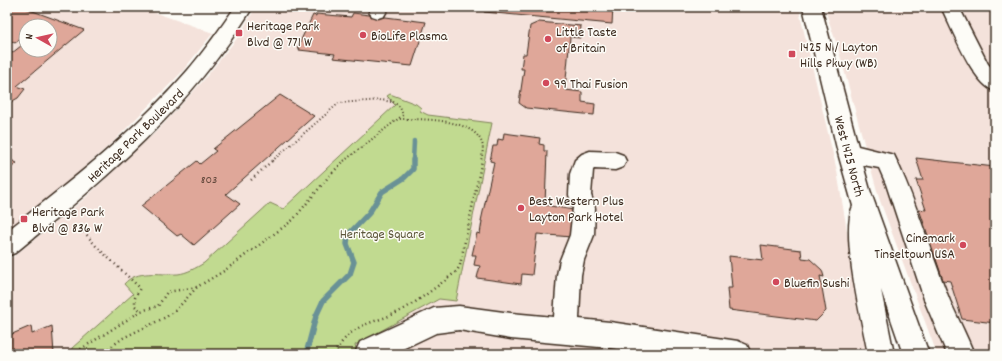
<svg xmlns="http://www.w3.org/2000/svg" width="1002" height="361" viewBox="0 0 1002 361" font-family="Dekko,sans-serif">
  <rect width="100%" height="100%" fill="#fdfcf7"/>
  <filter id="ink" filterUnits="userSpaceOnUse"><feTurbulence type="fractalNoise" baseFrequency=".025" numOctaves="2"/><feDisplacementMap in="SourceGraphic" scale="8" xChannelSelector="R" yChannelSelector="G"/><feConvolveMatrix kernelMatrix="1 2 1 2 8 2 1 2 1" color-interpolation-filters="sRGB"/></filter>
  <g filter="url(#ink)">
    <path fill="#f4e2db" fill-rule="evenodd" d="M7,7h132l74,26 -32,40 -68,69 -40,35 -66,53zM26,26h24v24h-24z
      M256,7h544v8l37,156 19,114 14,69h-863v-92l76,-62 76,-71 43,-47 36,-45z
      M824,7h165l6,11v336h-58l-58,-156 -41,-150z"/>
    <path fill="#c1da90" stroke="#7e8257" d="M390,94l26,10 5,4 -1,3 8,4 64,8 -36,178 -17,-2 -84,46 3,9h-287l1,-6 61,-54 -9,-10c13,-15 35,-9 54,-10 9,-1 18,-6 26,-11l66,-60 13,6 112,-104 -8,-9z"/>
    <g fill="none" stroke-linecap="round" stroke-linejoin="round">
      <path stroke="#699196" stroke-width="4.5" d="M413,161l1,-20"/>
      <path stroke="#699196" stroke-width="5.5" d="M306,354l10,-38 7,-15 27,-27 4,-12 -7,-18 1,-9 21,-22 13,-21 22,-14 9,-9v-9"/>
    </g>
    <path fill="#dfa799" stroke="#3b2a1e" d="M7,7h15l62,23 -67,56 8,3 -7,9 -11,6v-47l19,-15v8h24v-24h-24v9l-11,8 -8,-4z
      M486,7h127l-1,17 -128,-12z
      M353,13l73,9 -14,44 -79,-8 2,-4 -36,-4 1,-2h-3l16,-33 3,1v-2l35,3z
      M539,22l42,4 -1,12 -10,-1 -5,53 17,2v10l13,2 -1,11 -68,-7 -7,-5 5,-34h-3l2,-15h3l4,-28z
      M280,95l34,21 -88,78 14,10 -46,41 -13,-11 -4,2 -36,-30 56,-45 3,3 16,-13 -3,-2z
      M504,133l36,5 -1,6 5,1v6h3l-2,54 28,5 -2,27 -34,-3 -5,41 -10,-1 -1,10 -44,-6 3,-12 -6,-1 2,-10h-4l5,-22 3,1 2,-13h-1l13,-59 -4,-1 3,-15h4l1,-7 5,1z
      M7,158l10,5 -10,8z
      M916,158l79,9v156l-33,-4 -12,-38 -7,-1 -24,-71 7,1 -10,-30h7z
      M761,245l40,5 1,8 8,1 12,11 2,7 -4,-1 6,35 -10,10 -87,-11 -2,-22h5l-3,-32 34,4z
      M31,326l1,8 20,-8 2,28h-47v-10l3,-1v-8z"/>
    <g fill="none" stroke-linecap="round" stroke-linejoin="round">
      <g stroke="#3b2a1e" stroke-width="3">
        <path id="minor" d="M235,7h18c-64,102 -146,171 -238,246l-8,3v-25c64,-50 128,-100 181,-161 17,-20 32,-41 47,-63z
          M371,7h18l-5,9 -6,2 -6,-2 -3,-4z
          M803,7h18l37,139 36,9c23,47 36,97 56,146 8,18 17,35 24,53h-27l-22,-52 -39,-118 -7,-16 -16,-3 7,25 59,164h-26l-22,-64 13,64h-26c-6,-33 -28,-120 -15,-148l-15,-53z
          M941,7h18l29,57 7,7v20c-22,-6 -43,-63 -54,-84z
          M590,151l25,1 8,3 3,6 -3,6 -8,3 -21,-1 -1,1 -2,25 4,13 -1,27 -10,25 -3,15 -2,44 31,3 128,19 9,4 4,9h-101l-40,-6 -99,-9 -52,-9 -23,3 -44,21h-35l-1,-3 4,-9 74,-34 25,-2 52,7 43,4 3,-42 3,-15 10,-25 3,-27 -4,-13 1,-21 5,-14 7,-6z"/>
      </g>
      <path stroke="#3b2a1e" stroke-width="2" stroke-dasharray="1 2.5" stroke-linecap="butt" d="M400,119c22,0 73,-1 82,24 2,5 0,13 -1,18
        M272,161l67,-58 43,-3 9,2
        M344,161l59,-46 -3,-8 -12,-9"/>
      <path stroke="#3b2a1e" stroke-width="2.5" stroke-dasharray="1 3.5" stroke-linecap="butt" d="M251,180l22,-20
        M81,228l15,18 44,42 -5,10v8l6,5
        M73,354l68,-43 17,-5 9,-14 30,-5
        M101,354l22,-16 43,-21 10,-7 21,-23 27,-16 69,-51 37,-45 15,-15
        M334,354c20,-35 39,-28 70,-45 19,-11 36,-25 53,-38l3,-6 22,-105"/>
      <use href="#minor" fill="#fdfcf7" fill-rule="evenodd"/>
    </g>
  </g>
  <g fill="#d1495b" stroke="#fdfcf7" stroke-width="1.5">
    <rect x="235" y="29" width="8" height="8" rx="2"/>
    <circle cx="363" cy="35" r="4"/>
    <circle cx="548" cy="39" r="4"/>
    <rect x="788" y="50" width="8" height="8" rx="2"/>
    <circle cx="546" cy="83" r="4"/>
    <circle cx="521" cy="208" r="4"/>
    <rect x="20" y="215" width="8" height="8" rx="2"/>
    <circle cx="963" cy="245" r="4"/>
    <circle cx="776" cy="282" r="4"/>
  </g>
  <g text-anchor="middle" stroke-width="3" stroke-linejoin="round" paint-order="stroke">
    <g font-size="12" fill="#64493d">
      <text x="209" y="183">803</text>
    </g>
    <g font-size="14" fill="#3b2a1e" stroke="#fdfcf7" text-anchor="start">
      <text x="247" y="30">Heritage Park<tspan x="247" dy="16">Blvd @ 771 W</tspan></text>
      <text x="556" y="36">Little Taste<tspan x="556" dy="16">of Britain</tspan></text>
      <text x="371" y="40">BioLife Plasma</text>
      <text x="800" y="51">1425 N / Layton<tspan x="800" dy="16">Hills Pkwy (WB)</tspan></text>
      <text x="554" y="88">99 Thai Fusion</text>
      <text x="529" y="205">Best Western Plus<tspan x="529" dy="16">Layton Park Hotel</tspan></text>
      <text x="32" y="216">Heritage Park<tspan x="32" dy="16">Blvd @ 836 W</tspan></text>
      <text x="955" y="242" text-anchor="end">Cinemark<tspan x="955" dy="16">Tinseltown USA</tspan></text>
      <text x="784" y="287">Bluefin Sushi</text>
    </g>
    <g font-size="14" fill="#3b2a1e" stroke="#fdfcf7">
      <text transform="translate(135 135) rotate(-44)" y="5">Heritage Park Boulevard</text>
      <text transform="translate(850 156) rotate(75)" y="5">West 1425 North</text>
    </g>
    <g font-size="14" fill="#5c563a" stroke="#fdfcf7">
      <text x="382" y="238">Heritage Square</text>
    </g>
  </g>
  <rect width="1002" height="361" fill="none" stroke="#fdfcf7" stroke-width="24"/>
  <rect x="12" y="12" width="978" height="337" fill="none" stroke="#3b2a1e" stroke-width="1.5" filter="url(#ink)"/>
  <g transform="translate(38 38) rotate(278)"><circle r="19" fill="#fdfcf7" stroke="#afa8a0"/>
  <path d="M0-3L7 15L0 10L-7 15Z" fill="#d1495b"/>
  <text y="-6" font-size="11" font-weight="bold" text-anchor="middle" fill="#3b2a1e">N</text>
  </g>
</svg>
